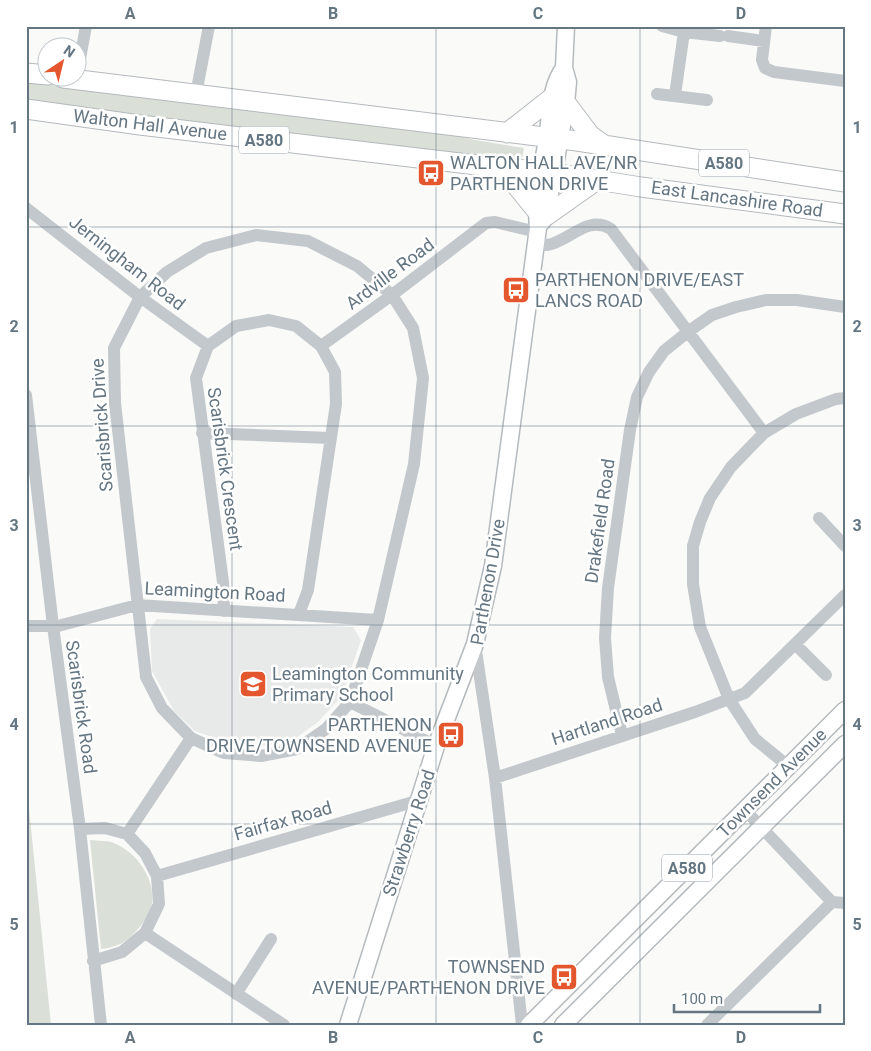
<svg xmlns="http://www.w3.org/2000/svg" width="871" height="1051" viewBox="0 0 871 1051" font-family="Roboto,sans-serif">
  <rect width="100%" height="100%" fill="#fafaf8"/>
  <path fill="#e8e9e9" d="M157,619l196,8 8,13 -19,56 -24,26 -25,18 -34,7 -31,-4 -33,-12 -21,-20 -22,-40 -2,-42z"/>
  <path fill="#dadfd7" d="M26,80l417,52 32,8 49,8 -3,15 -495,-62z
    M26,779l25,246h-25z
    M90,840c8,1 19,0 26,4 22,10 39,35 36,59 -1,11 -8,19 -15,27 -11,13 -20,17 -36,19z"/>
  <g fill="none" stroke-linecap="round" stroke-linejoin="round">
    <g stroke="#b5babe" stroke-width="19">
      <path id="major" d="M542,222l4,-6 20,-113 2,-21 -4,-14 2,-42
        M348,1025l88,-279 39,-102 18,-78 45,-338c-3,-30 4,-59 9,-88 4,-24 2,-52 17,-72
        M529,1025l316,-315
        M563,1025l282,-281"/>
    </g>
    <g stroke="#b4b9bd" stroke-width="21">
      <path id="highway" d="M26,73l22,2
        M63,78l514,63 268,41
        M566,103l24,32 14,10
        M26,109l114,16 362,43 39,3 100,16 204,27
        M507,133l46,-36
        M502,168l34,42
        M546,216l51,-36"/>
    </g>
    <path stroke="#c3c8cc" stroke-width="12" d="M662,26l22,6 36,4
      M766,26l-4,34 3,8 9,4 71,9
      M728,36l36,5
      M78,70l8,-44
      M196,94l13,-68
      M657,94l50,6
      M675,95l9,-63
      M26,208l114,89 68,49
      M256,235l52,6 49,25 35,29 21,33 10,50 -9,86 -36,156 -28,82 -24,27 -29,20 -36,7 -37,-3 -33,-15 -29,-30 -16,-31 -31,-274 -1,-55 26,-51 27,-25 39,-24z
      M535,244c4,0 8,1 12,1 22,-3 40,-31 64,-16l153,204
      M321,346l71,-51 94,-72 9,-1 42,10
      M26,395l27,231 27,203 21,196
      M202,433l128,5
      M819,518l26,28
      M224,611l-1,-29 -27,-204 12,-32 28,-20 33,-6 27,6 25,20 14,26 1,32 -28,186 -9,24
      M26,626h32l79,-21 241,15
      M475,644l20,134 27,247
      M795,644l31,31
      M350,702l86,44
      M622,735l-14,-58 -3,-39 3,-50 22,-158 7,-33 12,-25 15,-21 25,-20 23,-16 24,-8 30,-7h31l48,7
      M788,766l-33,-27 -26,-40 -29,-72 -7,-43v-38l7,-24 10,-24 21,-31 33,-34 32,-19 40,-15 9,-1
      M495,778l200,-66 50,-19 100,-98
      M745,810l87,92 13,1
      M80,829l25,-1 22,6 18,19 12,23 2,28 -14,29 -23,19 -29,9
      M127,834l64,-96
      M157,876l263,-76
      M145,933l139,92
      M236,994l35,-55
      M707,1025l125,-123"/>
    <use href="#major" stroke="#fff" stroke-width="16"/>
    <use href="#highway" stroke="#fff" stroke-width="19"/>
  </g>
  <path fill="none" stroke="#657683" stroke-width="1" stroke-opacity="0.55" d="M232,26v999M436,26v999M640,26v999M26,227h819M26,426h819M26,625h819M26,824h819"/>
  <defs>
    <g id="bus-square" transform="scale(1.4375)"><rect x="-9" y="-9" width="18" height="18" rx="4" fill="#e4572e" stroke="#fff"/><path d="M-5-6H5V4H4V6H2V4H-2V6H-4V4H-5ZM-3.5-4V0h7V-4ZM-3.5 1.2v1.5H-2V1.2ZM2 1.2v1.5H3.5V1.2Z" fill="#fff"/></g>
    <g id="school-square" transform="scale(1.4375)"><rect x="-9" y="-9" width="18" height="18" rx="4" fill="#e4572e" stroke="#fff"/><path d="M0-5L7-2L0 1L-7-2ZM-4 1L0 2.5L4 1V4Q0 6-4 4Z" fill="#fff"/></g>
  </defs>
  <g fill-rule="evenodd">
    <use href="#bus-square" x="431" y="173"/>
    <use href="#bus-square" x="516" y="290"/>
    <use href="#school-square" x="253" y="684"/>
    <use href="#bus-square" x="451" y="735"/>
    <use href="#bus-square" x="564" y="977"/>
  </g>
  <g text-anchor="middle" stroke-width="5" stroke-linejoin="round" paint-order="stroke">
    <g fill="#fff" stroke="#939fa8" stroke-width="1">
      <rect x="239" y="126.5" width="50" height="27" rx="4"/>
      <rect x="699" y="149.5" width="50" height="27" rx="4"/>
      <rect x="662" y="854.5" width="50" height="27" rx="4"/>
    </g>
    <g font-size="16" font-weight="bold" fill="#657683">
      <text x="264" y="146">A580</text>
      <text x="724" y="169">A580</text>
      <text x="687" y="874">A580</text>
    </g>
    <g font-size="18" fill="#657683" stroke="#fff">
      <text transform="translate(150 125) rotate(7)" y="6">Walton Hall Avenue</text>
      <text transform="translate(737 199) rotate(8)" y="6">East Lancashire Road</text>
      <text transform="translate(127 263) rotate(38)" y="6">Jerningham Road</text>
      <text transform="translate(390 274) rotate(-37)" y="6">Ardville Road</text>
      <text transform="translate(102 425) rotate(-94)" y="6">Scarisbrick Drive</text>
      <text transform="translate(225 469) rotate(82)" y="6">Scarisbrick Crescent</text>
      <text transform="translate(600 521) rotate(-82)" y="6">Drakefield Road</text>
      <text transform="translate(488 582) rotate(-80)" y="6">Parthenon Drive</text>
      <text transform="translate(215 592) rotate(3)" y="6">Leamington Road</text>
      <text transform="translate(81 707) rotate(82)" y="6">Scarisbrick Road</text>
      <text transform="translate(607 722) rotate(-18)" y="6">Hartland Road</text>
      <text transform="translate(772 783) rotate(-45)" y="6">Townsend Avenue</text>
      <text transform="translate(283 821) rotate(-16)" y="6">Fairfax Road</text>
      <text transform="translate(409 833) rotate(-72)" y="6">Strawberry Road</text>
    </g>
    <g font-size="18" fill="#657683" stroke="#fff" text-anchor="start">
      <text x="450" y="169">WALTON HALL AVE/NR<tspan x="450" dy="21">PARTHENON DRIVE</tspan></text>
      <text x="535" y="286">PARTHENON DRIVE/EAST<tspan x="535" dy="21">LANCS ROAD</tspan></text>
      <text x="272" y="680">Leamington Community<tspan x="272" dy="21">Primary School</tspan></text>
      <text x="432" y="731" text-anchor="end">PARTHENON<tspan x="432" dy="21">DRIVE/TOWNSEND AVENUE</tspan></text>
      <text x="545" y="973" text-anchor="end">TOWNSEND<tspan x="545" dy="21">AVENUE/PARTHENON DRIVE</tspan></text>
    </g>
  </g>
  <rect width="871" height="1051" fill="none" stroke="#ffffff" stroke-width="55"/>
  <g transform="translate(62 62) rotate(35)"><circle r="24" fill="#ffffff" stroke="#c1c8cd"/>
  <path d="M0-4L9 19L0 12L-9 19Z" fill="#e4572e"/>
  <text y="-8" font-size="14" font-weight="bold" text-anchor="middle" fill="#657683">N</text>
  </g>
  <path d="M674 1004v8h146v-8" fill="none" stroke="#657683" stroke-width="2.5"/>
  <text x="681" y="1004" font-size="15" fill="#657683" stroke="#ffffff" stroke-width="4" paint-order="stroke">100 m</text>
  <rect x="28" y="28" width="816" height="996" fill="none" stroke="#657683" stroke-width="2"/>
  <g font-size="16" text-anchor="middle" font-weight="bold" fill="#657683">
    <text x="130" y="19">A</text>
    <text x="333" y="19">B</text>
    <text x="538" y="19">C</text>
    <text x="741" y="19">D</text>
    <text x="14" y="133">1</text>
    <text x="857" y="133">1</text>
    <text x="14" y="332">2</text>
    <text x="857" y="332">2</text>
    <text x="14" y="531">3</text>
    <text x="857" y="531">3</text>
    <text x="14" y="730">4</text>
    <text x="857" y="730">4</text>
    <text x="14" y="930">5</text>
    <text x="857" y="930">5</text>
    <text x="130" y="1043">A</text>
    <text x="333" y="1043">B</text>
    <text x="538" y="1043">C</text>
    <text x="741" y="1043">D</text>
  </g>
</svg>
